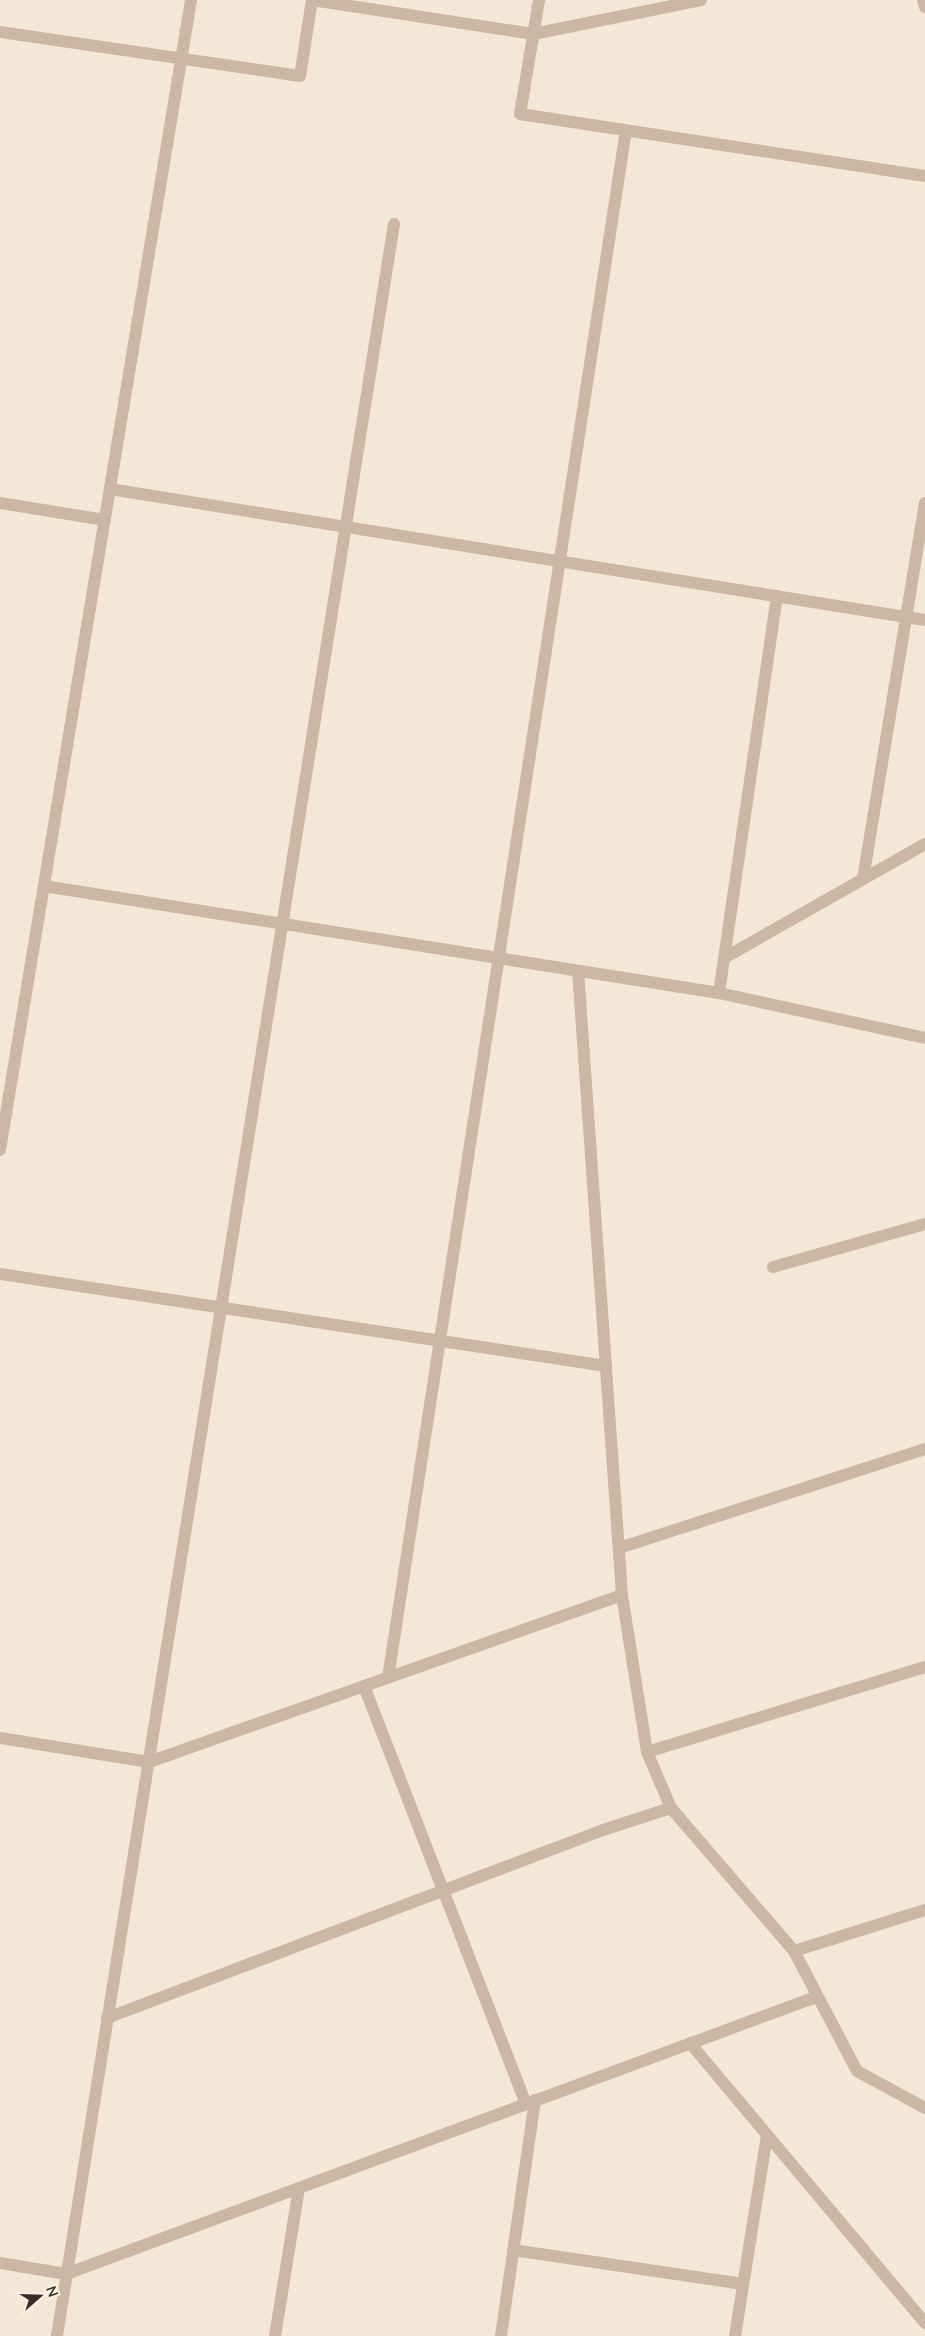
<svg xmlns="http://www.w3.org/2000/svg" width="925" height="2336" viewBox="0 0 925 2336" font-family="'Nunito Sans',sans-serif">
  <rect width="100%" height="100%" fill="#f3e7d8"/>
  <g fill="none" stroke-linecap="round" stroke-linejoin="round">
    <path stroke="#cbb7a3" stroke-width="12" d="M312,0l221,34 168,-34
      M539,0l-19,114 405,62
      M923,0l2,7
      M0,32l300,44 12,-76
      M110,489l815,131
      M0,503l105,17
      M863,879l62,-376
      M44,886l675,107 206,45
      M724,958l201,-114
      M578,971l44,624 25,157 24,56 123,143 63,120 68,37
      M719,993l58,-397
      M0,1150l191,-1150
      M773,1267l152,-43
      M0,1274l606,92
      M619,1548l306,-99
      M388,1678l238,-1548
      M364,1686l162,418
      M0,1738l149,24 473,-167
      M647,1752l278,-85
      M794,1951l131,-41
      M107,2018l496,-188 68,-22
      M690,2043l235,280
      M513,2250l230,34
      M0,2263l66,11 750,-277
      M57,2336l337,-2112
      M275,2336l24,-148
      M501,2336l34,-236
      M735,2336l32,-201"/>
  </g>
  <g transform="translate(40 2296) rotate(70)" stroke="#faf1e5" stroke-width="4" paint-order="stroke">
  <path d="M0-4L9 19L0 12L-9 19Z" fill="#362c26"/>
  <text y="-8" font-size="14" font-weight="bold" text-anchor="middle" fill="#362c26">N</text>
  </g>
</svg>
